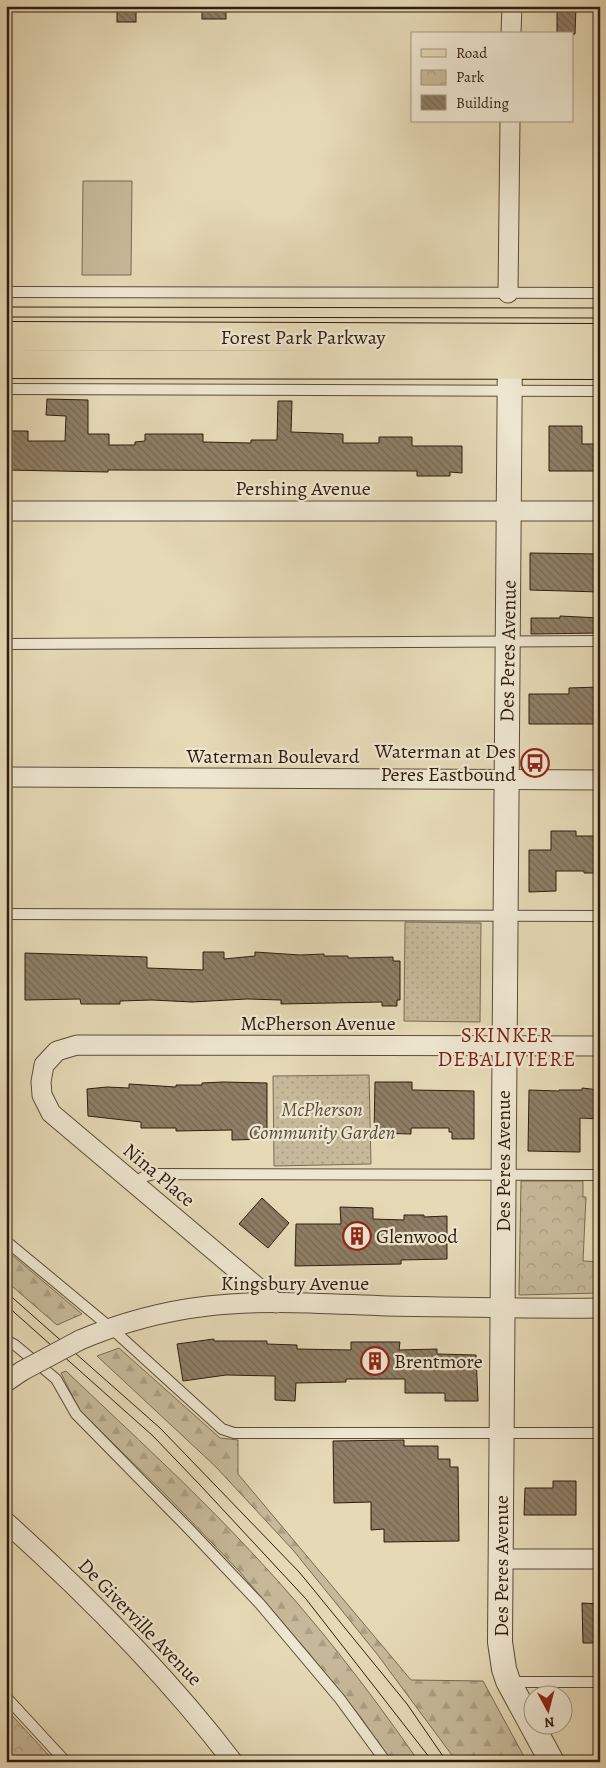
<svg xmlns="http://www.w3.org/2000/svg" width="606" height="1768" viewBox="0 0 606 1768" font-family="Alegreya,serif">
  <defs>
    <pattern id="grass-dots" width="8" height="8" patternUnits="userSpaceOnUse" patternTransform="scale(1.25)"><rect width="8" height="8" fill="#c6b999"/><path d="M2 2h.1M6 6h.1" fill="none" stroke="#aa9e83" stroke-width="1.8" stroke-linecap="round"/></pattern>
    <pattern id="forest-firs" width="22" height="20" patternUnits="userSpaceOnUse" patternTransform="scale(1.25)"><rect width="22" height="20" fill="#c6b999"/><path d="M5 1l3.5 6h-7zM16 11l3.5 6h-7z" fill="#aa9e83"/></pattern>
    <pattern id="park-crowns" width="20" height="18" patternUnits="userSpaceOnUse" patternTransform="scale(1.25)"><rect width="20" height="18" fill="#c6b999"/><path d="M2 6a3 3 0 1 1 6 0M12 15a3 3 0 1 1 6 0" fill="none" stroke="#aa9e83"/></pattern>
    <pattern id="building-back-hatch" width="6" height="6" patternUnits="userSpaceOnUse" patternTransform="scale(1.25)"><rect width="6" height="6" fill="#8e7e65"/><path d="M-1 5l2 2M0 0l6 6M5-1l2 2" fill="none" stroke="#746652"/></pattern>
  </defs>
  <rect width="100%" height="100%" fill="#e5d9b6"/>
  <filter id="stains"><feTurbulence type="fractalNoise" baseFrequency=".004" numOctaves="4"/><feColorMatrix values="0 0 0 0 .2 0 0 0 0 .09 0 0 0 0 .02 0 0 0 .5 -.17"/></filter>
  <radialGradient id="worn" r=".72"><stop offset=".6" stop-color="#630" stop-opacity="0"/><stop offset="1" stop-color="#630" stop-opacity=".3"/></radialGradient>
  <g fill="url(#grass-dots)" stroke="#7a6a54">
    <polygon points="405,922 481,923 480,1022 404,1021"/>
    <polygon points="369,1075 371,1164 274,1166 273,1076"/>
  </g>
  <g fill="url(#forest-firs)" stroke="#7a6a54">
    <polygon points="6,1250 82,1314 57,1325 6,1281"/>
    <polygon points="119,1348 220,1438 238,1440 238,1474 411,1680 483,1681 527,1762 457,1762 377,1654 293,1550 215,1466 97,1356"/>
    <path d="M66 1371C130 1432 196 1492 256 1557 316 1621 369 1690 419 1762H391L362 1719 308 1652 239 1571 163 1492 80 1411 61 1373Z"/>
  </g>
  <g fill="url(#park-crowns)" stroke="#7a6a54">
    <polygon points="521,1181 583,1181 583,1197 586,1197 583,1261 600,1262 600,1293 519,1295"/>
    <polygon points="6,1709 55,1762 6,1762"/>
  </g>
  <polygon fill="#c6b999" stroke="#7a6a54" points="83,181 132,181 131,275 82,275"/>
  <g fill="url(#building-back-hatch)" stroke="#2f1c0e">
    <rect x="117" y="6" width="19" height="16"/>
    <rect x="202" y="6" width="24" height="13"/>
    <polygon points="557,6 576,6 575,34 557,34"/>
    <polygon points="47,399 88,400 88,434 109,434 109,445 135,445 135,442 145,441 145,434 203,434 203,442 251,443 251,440 277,440 278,401 292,401 291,432 343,434 343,443 379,443 379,437 412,437 412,446 462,446 462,473 450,472 450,476 417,476 417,471 108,470 108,472 6,470 6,431 28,431 28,441 65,441 66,416 46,415"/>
    <polygon points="549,426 582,426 582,444 600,444 600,471 549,471"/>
    <polygon points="530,553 600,554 600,592 530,590"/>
    <polygon points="560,616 600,618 600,633 531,634 531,618 560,618"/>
    <polygon points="600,687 600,724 529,724 529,694 569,694 569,688"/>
    <polygon points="551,831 576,831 576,836 600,836 600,873 584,873 584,871 556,871 556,891 529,892 529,850 551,850"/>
    <polygon points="203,952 224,952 224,959 255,956 255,952 300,955 324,954 324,956 348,956 348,958 393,957 393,961 400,961 400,1000 397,1000 397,1006 382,1006 382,1002 281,1004 281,1000 247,999 192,1002 152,1000 120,1001 120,1004 81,1004 80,999 25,1000 25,953 147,957 147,968 203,970"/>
    <polygon points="223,1082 267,1083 267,1139 232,1140 232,1130 176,1131 176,1128 141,1128 141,1122 88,1116 87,1089 107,1087 129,1088 129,1084 176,1087 176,1085 202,1085 202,1083"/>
    <polygon points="375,1082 412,1082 412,1090 474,1091 474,1139 452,1139 452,1132 449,1132 449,1128 411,1128 411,1134 374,1133"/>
    <polygon points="582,1088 600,1090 600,1119 580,1118 580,1152 528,1151 529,1090 559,1091 559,1090 582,1090"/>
    <polygon points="262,1198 289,1223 268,1248 239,1224"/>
    <polygon points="340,1207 373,1208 373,1219 404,1220 404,1215 424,1215 424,1217 447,1216 447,1259 401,1260 401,1264 295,1266 296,1224 341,1224"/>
    <polygon points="214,1339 214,1341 267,1341 267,1344 297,1345 297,1349 351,1350 351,1342 400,1342 399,1350 437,1349 437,1354 476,1355 478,1401 445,1401 445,1393 405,1393 405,1379 346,1379 346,1382 296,1383 295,1401 275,1400 275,1376 226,1375 183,1381 177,1344"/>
    <polygon points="404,1440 404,1446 438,1446 438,1459 450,1459 450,1467 458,1467 459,1541 384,1542 384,1529 371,1530 371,1502 334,1503 333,1441"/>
    <polygon points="553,1481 576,1481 576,1515 524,1515 525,1488 553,1488"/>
    <polygon points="582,1603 600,1604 600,1643 583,1643"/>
  </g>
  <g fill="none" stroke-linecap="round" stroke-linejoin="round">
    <defs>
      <g id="service">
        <polyline points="6,292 600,293"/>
        <polyline points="6,389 600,391"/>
        <polyline points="6,644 600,641"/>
        <polyline points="6,914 600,916"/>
        <polyline points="135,1184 143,1177 154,1174 600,1175"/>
        <polyline points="6,1241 111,1328 222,1429 234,1433 600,1433"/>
        <polyline points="6,1340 15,1345 56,1379 76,1414 189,1529 260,1604 340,1699 386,1762"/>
        <polyline points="508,1682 600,1682"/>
        <polyline points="6,1697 66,1762"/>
      </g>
      <g id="minor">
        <polyline points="511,34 512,6"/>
        <polyline points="508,293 510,121"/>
        <polyline points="6,511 600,511"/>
        <polyline points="6,777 600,780"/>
        <polyline points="276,1303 51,1113 42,1095 41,1082 44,1065 57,1051 77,1045 600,1046"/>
        <path d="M80 1340C120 1323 164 1311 208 1306 267 1299 328 1304 387 1306 458 1307 529 1309 600 1308"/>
        <polyline points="6,1382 22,1371"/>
        <path d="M6 1522C88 1596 166 1674 233 1762"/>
        <polyline points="500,1559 600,1559"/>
      </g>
      <polyline id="tertiary" points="510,346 500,1642 504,1669 508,1681 552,1762"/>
      <g id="primary">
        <polyline points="6,336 600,338"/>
        <polyline points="6,364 600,365"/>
      </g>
    </defs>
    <use href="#service" stroke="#5c4b38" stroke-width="12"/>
    <use href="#minor" stroke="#5c4b38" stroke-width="21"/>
    <use href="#tertiary" stroke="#5c4b38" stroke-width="26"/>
    <use href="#primary" stroke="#2f1c0e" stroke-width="30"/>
    <use href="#service" stroke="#eee6d0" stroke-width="10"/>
    <use href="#minor" stroke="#eee6d0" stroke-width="19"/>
    <use href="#tertiary" stroke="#eee6d0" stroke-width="24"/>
    <use href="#primary" stroke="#e5d9b6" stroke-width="28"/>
    <g stroke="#2f1c0e" stroke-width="1">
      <polyline points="6,307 600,308"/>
      <polyline points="6,317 600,318"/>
      <polyline points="6,1292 160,1428 300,1573 407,1704 447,1762"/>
      <polyline points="6,1305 153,1436 200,1485 306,1599 433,1762"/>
    </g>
    <defs>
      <polyline id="minor-bridge" points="22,1371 80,1340"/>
    </defs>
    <use href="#minor-bridge" stroke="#5c4b38" stroke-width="21" stroke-linecap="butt"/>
    <use href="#minor-bridge" stroke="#eee6d0" stroke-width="19"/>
  </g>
  <defs>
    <symbol id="bus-ring" viewBox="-11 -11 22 22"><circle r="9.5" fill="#eee6d0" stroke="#8f2418" stroke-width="1.5"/><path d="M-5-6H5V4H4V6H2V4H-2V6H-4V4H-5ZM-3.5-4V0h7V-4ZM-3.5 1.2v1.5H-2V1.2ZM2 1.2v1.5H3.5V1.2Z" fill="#8f2418"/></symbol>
    <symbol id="building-ring" viewBox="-11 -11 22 22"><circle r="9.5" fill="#eee6d0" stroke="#8f2418" stroke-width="1.5"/><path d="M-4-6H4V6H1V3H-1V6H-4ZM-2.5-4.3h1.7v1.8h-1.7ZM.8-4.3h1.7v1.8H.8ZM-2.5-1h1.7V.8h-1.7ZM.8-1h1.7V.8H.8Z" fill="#8f2418"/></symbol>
  </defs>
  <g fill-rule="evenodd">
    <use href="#bus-ring" x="519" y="747" width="32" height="32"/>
    <use href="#building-ring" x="341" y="1220" width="32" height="32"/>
    <use href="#building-ring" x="359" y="1345" width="32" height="32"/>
  </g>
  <g text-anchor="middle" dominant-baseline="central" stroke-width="4.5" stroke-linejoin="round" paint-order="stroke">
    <g font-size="20" fill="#2f1c0e" stroke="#eee6d0">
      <text x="303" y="337">Forest Park Parkway</text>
      <text x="303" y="488">Pershing Avenue</text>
      <text transform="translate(508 651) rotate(-89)">Des Peres Avenue</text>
      <text x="273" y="756">Waterman Boulevard</text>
      <text x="318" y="1023">McPherson Avenue</text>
      <text transform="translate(503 1161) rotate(-90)">Des Peres Avenue</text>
      <text transform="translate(159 1175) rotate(40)">Nina Place</text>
      <text x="295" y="1283">Kingsbury Avenue</text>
      <text transform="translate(501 1566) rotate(-90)">Des Peres Avenue</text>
      <text transform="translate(140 1622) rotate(46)">De Giverville Avenue</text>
    </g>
    <g font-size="20" fill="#2f1c0e" stroke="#eee6d0" text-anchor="start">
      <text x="516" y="751" text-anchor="end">Waterman at Des<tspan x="516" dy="23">Peres Eastbound</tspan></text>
      <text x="376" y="1236">Glenwood</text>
      <text x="394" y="1361">Brentmore</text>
    </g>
    <g font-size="20" font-style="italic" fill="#5c4b38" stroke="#eee6d0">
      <text x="322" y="1109">McPherson<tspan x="322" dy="23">Community Garden</tspan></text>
    </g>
    <g font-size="21" letter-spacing="1" fill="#7a1f14" stroke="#eee6d0">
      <text x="507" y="1035">SKINKER<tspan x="507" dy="24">DEBALIVIERE</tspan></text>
    </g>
  </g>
  <rect width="606" height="1768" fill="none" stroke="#e5d9b6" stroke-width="25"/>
  <rect x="8" y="8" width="591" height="1753" fill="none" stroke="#2f1c0e" stroke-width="2.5"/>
  <rect x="12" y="12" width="581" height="1743" fill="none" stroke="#2f1c0e"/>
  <rect x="411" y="32" width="162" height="90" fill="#eee6d0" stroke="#a29582"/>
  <rect x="421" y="49" width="25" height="8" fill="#e5d9b6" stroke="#a29582"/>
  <text x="456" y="58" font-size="15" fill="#2f1c0e">Road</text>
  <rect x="421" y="70" width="25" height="15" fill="url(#park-crowns)" stroke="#a29582"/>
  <text x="456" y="82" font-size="15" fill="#2f1c0e">Park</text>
  <rect x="421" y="95" width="25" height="15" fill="url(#building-back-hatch)" stroke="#a29582"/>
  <text x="456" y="108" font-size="15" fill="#2f1c0e">Building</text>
  <g transform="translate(548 1710) rotate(173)"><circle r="24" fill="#eee6d0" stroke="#a29582"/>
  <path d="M0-4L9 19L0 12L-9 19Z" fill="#8f2418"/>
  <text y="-8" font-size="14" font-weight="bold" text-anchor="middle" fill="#2f1c0e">N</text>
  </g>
  <rect width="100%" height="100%" filter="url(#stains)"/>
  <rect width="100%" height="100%" fill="url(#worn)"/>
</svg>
